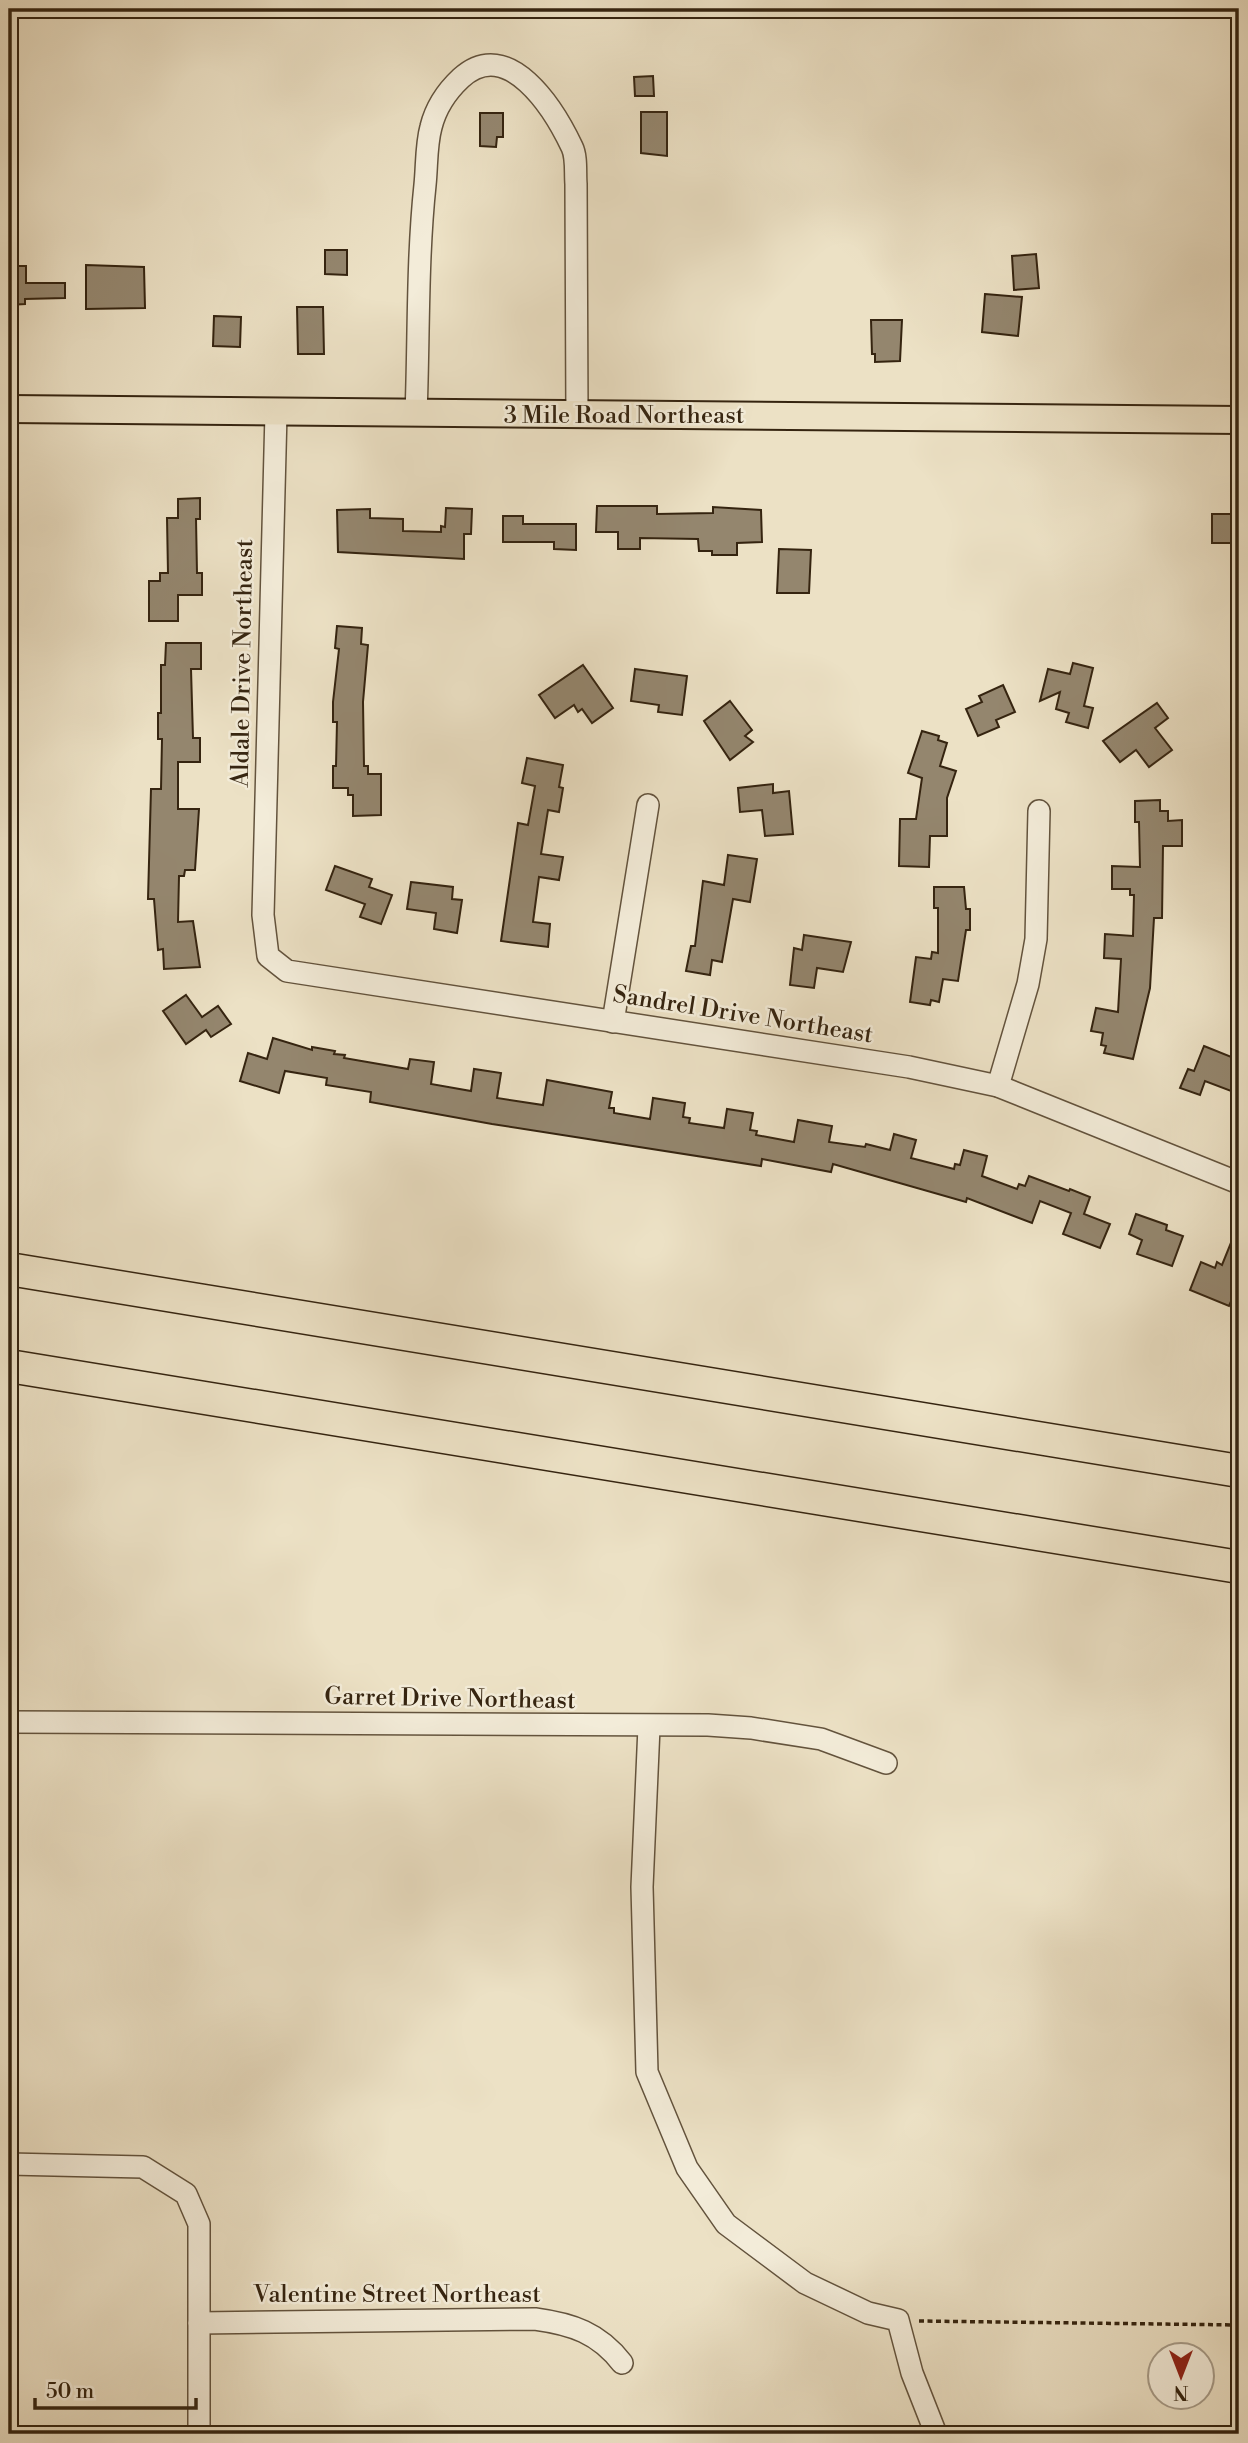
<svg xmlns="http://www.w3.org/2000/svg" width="1248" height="2443" viewBox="0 0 1248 2443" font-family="'Libre Bodoni',serif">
  <rect width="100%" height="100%" fill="#ece1c5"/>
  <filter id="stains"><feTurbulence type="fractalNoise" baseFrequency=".00286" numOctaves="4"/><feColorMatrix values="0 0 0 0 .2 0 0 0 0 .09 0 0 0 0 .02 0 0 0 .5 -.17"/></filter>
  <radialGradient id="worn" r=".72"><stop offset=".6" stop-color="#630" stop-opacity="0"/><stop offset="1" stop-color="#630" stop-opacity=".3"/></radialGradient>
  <g fill="#94866e" stroke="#352410" stroke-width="2">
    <polygon points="653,76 654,96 635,96 634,77"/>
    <polygon points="641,112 667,112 667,156 641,153"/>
    <polygon points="480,113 503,113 503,137 497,137 496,147 480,146"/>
    <polygon points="325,250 347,250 347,275 325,274"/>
    <polygon points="1036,254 1039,288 1014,290 1012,256"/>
    <polygon points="86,265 144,267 145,308 86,309"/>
    <polygon points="9,266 26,266 26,283 65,283 65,298 25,299 25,304 9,305"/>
    <polygon points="985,294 1022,297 1018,336 982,332"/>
    <polygon points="297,307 323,307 324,354 298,354"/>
    <polygon points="214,316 241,317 240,347 213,346"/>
    <polygon points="871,320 902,320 900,361 875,362 875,354 872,354"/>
    <polygon points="200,498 200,519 196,519 197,573 202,573 202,595 178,595 178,621 149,621 149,581 160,581 160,573 168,573 167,518 178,518 178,499"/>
    <polygon points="597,506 657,506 657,514 713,513 713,507 761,510 762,542 737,543 737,555 712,555 712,551 699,551 698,539 640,538 640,549 618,549 618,532 596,532"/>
    <polygon points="446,508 472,509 471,534 464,534 464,559 338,552 337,510 370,509 370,518 403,519 403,531 441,532 441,526 445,527"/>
    <rect x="1212" y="514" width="27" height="29"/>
    <polygon points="503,516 523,516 523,524 576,524 576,550 554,549 554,542 503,542"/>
    <polygon points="779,549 811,550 809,593 777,593"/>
    <polygon points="337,626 362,628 361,644 368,645 363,702 364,766 368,766 368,774 381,774 381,815 353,816 353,795 348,795 348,788 333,788 333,766 336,766 337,722 333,722 333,702 339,649 335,648"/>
    <polygon points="166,643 201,643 201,669 191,669 193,738 200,738 200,762 178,762 178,809 199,809 195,870 185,870 184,876 179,876 178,922 193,921 200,967 164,969 163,949 158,950 154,899 148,899 151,789 161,789 162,739 158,739 158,713 161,713 161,665 165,665"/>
    <polygon points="1073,663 1093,668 1084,706 1093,708 1088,728 1066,722 1069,713 1056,709 1060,692 1040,701 1048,669 1070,674"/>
    <polygon points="583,665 613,708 592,723 582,709 578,712 574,705 555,718 539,695"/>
    <polygon points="635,669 687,676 682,715 658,712 659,705 631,701"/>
    <polygon points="1003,685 1015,712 996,720 999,727 978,736 966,709 982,702 979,696"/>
    <polygon points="730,701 752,730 745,736 753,742 730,760 704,721"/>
    <polygon points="1157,703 1168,718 1155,728 1172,750 1149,767 1136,750 1120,762 1103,741"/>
    <polygon points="922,731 939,736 938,740 947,743 940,766 956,771 947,798 947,836 930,836 929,867 899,866 900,819 916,819 922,778 908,773"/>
    <polygon points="527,758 563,765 559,787 563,788 559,812 548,810 541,854 563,857 559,880 539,877 533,922 550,924 548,947 501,941 518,823 528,825 535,786 522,783"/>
    <polygon points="773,784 773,793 789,791 793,834 765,836 762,810 740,812 738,788"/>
    <polygon points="1160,800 1160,811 1168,811 1168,821 1182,820 1182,846 1163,846 1162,918 1154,918 1150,988 1133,1059 1104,1053 1106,1046 1101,1045 1103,1033 1091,1031 1096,1008 1118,1012 1121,959 1104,958 1105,934 1133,936 1134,895 1130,895 1130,889 1112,889 1112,866 1140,867 1139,822 1135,822 1135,801"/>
    <polygon points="728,855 757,859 750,902 733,899 722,962 712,960 710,975 686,971 691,946 695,946 703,881 724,885"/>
    <polygon points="335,866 372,879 369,887 392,895 381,924 360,917 365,904 326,890"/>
    <polygon points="411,882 453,887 452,899 462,900 457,933 434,929 436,913 407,909"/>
    <polygon points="934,887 964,887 966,909 970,909 970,930 966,930 958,981 943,979 939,1002 931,1000 930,1005 910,1002 916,957 931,959 932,952 938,953 938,908 934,908"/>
    <polygon points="804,935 851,942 843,972 817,968 814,988 790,985 794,948 802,950"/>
    <polygon points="186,995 202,1017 218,1006 231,1024 211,1037 206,1030 186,1044 163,1011"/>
    <polygon points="273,1038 312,1050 312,1047 335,1051 334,1054 345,1055 344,1058 408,1069 410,1059 434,1062 431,1084 471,1091 474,1069 501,1073 497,1098 543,1105 547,1080 612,1092 609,1108 614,1108 614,1113 650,1119 653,1098 685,1103 683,1117 690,1118 689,1123 724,1128 727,1109 753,1113 750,1130 757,1131 756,1135 794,1142 798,1120 832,1126 829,1142 865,1147 866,1144 890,1150 894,1134 916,1140 911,1158 954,1169 955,1164 960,1165 964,1150 987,1156 982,1176 1017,1189 1019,1184 1025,1186 1029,1176 1069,1191 1070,1189 1090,1197 1084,1214 1110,1224 1100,1248 1063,1234 1071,1213 1040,1201 1032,1223 967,1198 966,1202 833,1164 831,1172 762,1159 761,1166 492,1124 370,1102 371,1092 326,1085 327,1078 285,1071 279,1093 240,1081 248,1053 267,1059"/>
    <polygon points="1204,1046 1239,1060 1231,1091 1205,1081 1200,1095 1180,1088 1188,1069 1194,1071"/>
    <polygon points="1136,1214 1167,1225 1166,1230 1183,1236 1172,1266 1137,1254 1142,1240 1129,1234"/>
    <polygon points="1239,1223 1239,1283 1229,1306 1190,1290 1201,1262 1215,1268 1217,1262 1222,1265"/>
  </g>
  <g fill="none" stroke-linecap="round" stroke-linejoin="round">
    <defs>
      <g id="minor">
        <polyline points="276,413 263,915 268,956 287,971 909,1067 998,1086 1239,1183"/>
        <path d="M416 414C419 338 417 261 425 185 427 166 426 145 431 127 436 107 446 92 461 78 508 35 554 109 572 147 577 157 575 173 576 184L577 416"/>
        <polyline points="613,1022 648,805"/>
        <polyline points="998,1086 1028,984 1036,939 1039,811"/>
        <polyline points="9,1722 708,1725 751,1728 821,1739 886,1763"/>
        <polyline points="649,1727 642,1887 647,2072 687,2168 726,2224 805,2283 868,2313 898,2320 912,2373 936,2434"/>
        <polyline points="9,2164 143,2167 186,2194 199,2224 199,2434"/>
        <path d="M199 2323 535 2319C572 2324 599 2333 622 2363"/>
      </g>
      <polyline id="major" points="9,409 1239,420"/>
      <g id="highway">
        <polyline points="9,1269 1239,1471"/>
        <polyline points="9,1366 1239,1567"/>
      </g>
    </defs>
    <use href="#minor" stroke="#63533d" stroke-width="24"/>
    <use href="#major" stroke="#352410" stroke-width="30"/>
    <use href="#highway" stroke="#352410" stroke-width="35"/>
    <polyline stroke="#352410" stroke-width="3.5" stroke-dasharray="5 3.5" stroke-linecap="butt" points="919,2321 1239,2325"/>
    <use href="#minor" stroke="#f3ecd9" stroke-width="21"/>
    <use href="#major" stroke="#ece1c5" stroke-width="26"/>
    <use href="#highway" stroke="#ece1c5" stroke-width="32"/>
  </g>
  <g text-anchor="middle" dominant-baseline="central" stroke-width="5" stroke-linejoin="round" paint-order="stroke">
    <g font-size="24" fill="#352410" stroke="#f3ecd9">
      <text x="624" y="416">3 Mile Road Northeast</text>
      <text transform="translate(243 663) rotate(-89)">Aldale Drive Northeast</text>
      <text transform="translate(743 1015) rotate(9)">Sandrel Drive Northeast</text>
      <text transform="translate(450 1699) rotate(1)">Garret Drive Northeast</text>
      <text x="397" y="2295">Valentine Street Northeast</text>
    </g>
  </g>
  <rect width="1248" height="2443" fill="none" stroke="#ece1c5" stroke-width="35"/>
  <rect x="10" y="10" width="1227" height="2422" fill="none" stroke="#352410" stroke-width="3.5"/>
  <rect x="18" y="18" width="1213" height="2408" fill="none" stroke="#352410" stroke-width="2"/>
  <g transform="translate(1181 2376) rotate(180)"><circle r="33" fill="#f3ecd9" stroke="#a79c89" stroke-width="2"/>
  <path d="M0-5L12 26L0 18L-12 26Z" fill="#8f2418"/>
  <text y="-10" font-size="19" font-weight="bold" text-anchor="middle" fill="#352410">N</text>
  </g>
  <path d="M35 2398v10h161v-10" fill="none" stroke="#352410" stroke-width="3.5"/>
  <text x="46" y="2398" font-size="21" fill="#352410" stroke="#f3ecd9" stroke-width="5" paint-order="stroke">50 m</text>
  <rect width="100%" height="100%" filter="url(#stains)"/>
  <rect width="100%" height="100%" fill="url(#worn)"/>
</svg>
